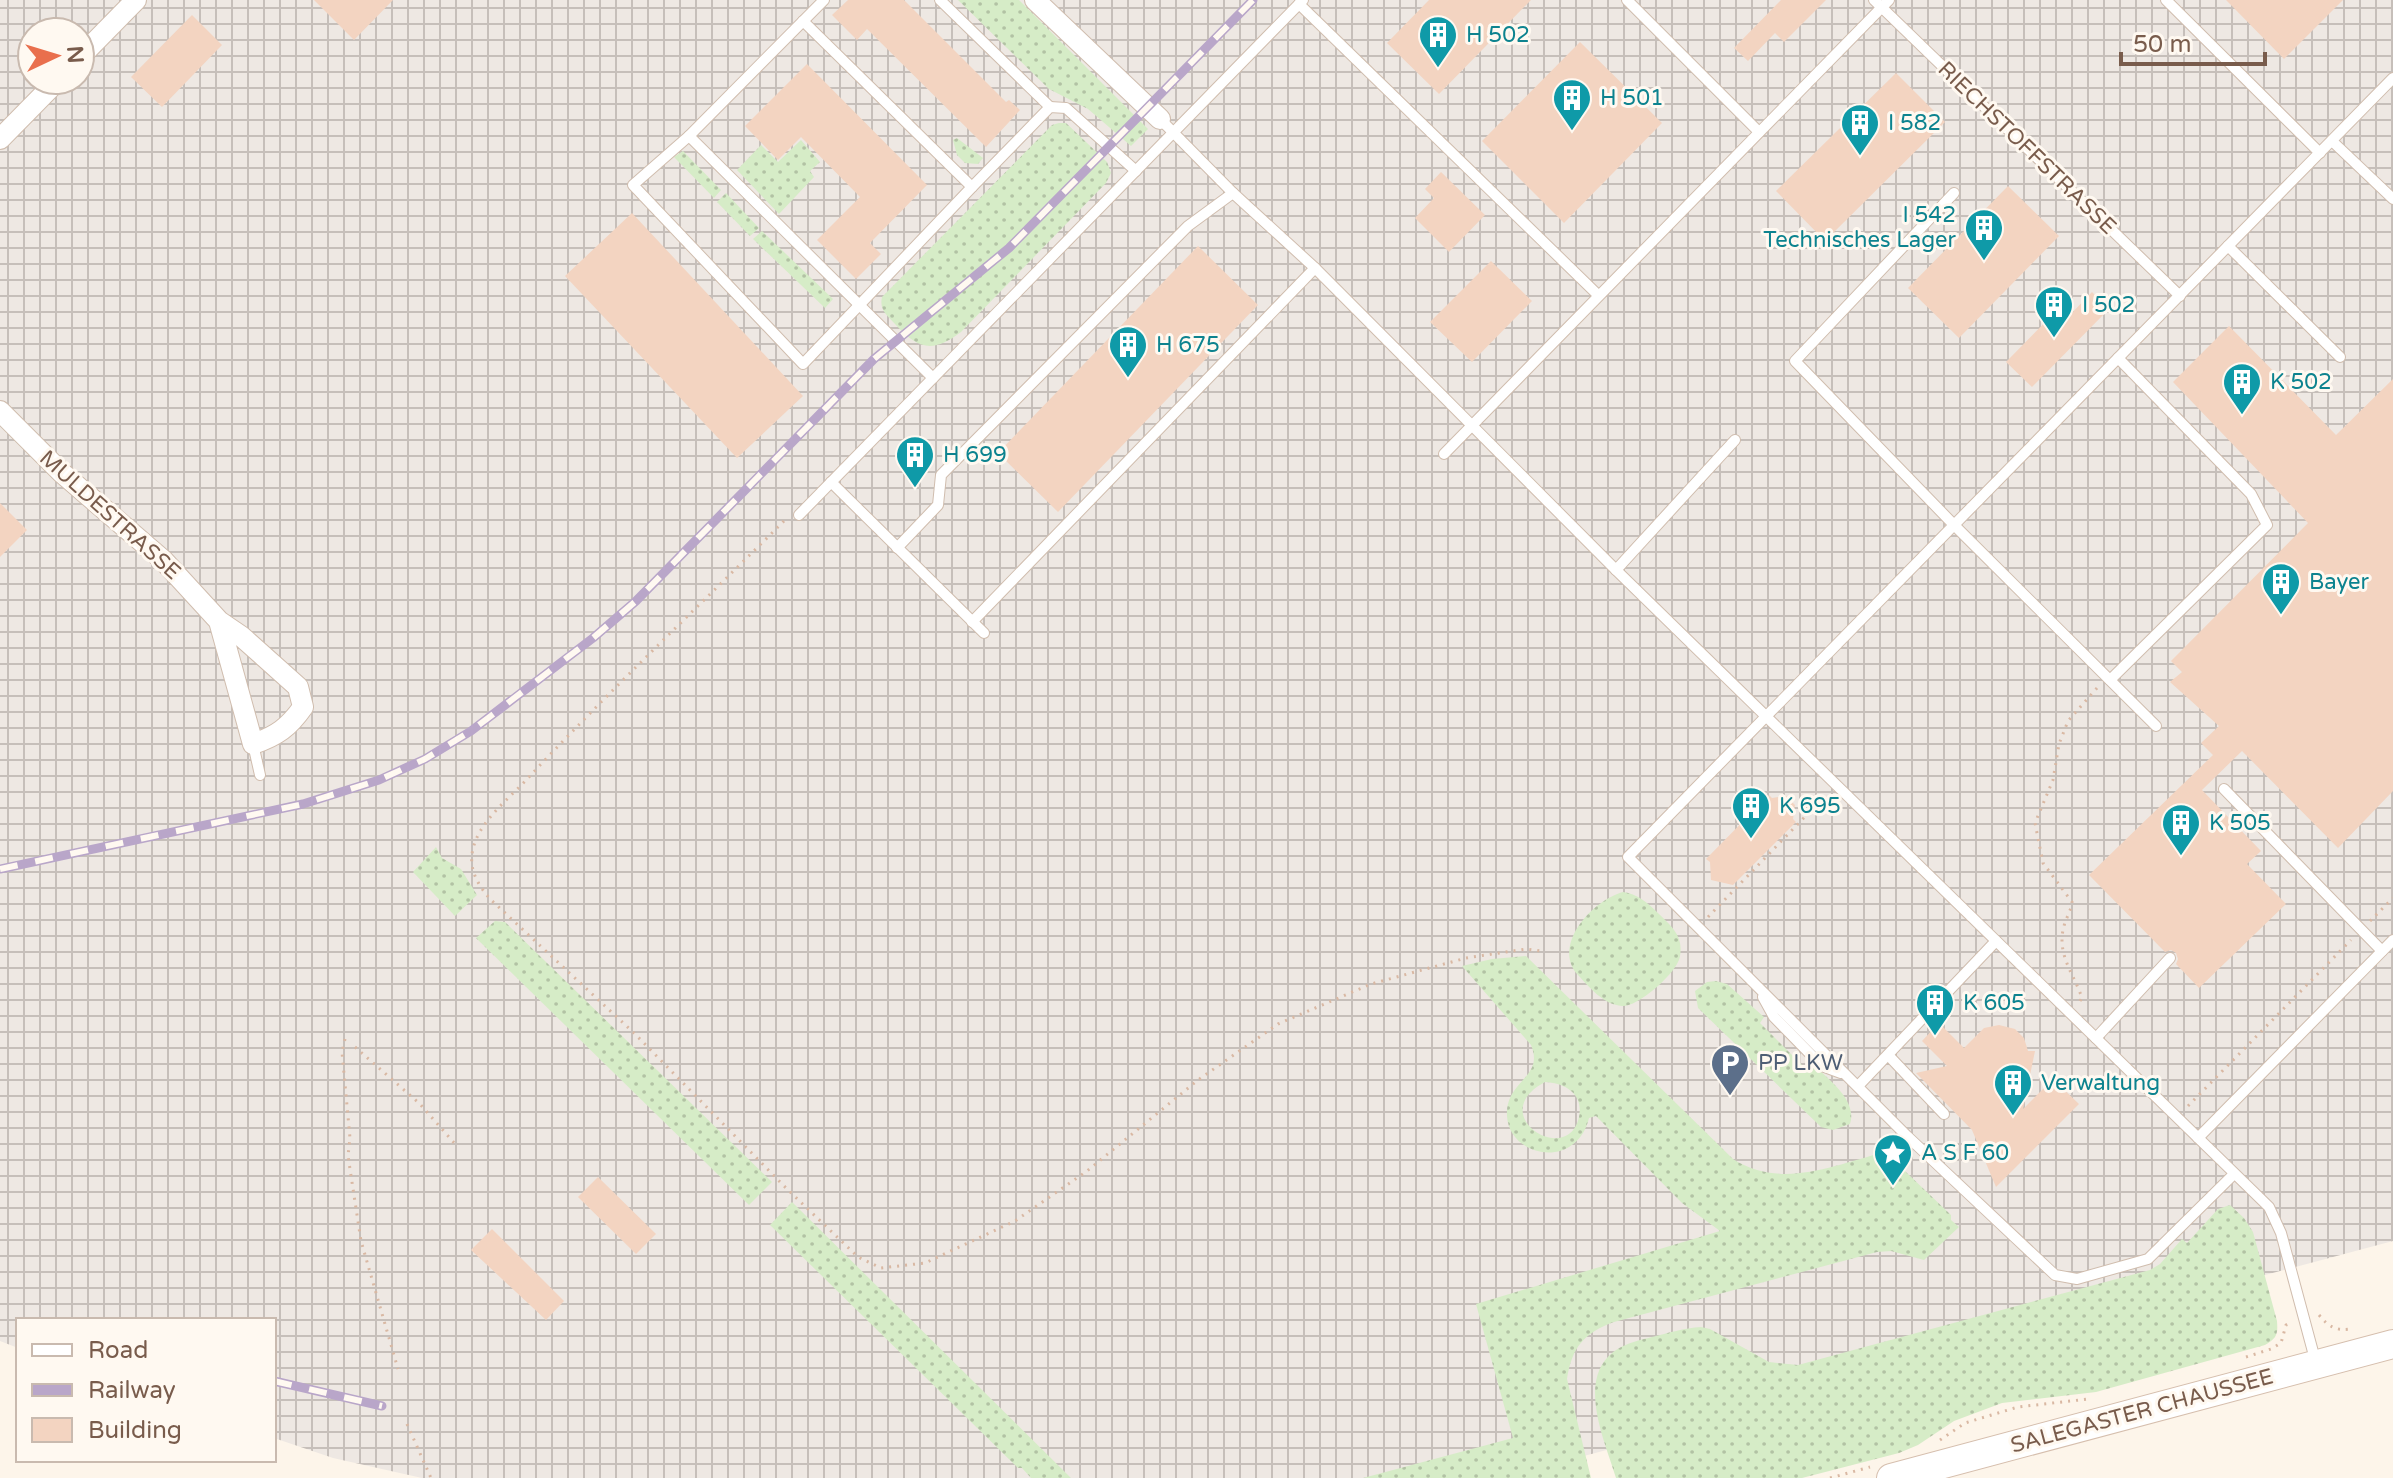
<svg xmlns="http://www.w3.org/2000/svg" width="2393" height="1478" viewBox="0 0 2393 1478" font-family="'Varela Round',sans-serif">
  <defs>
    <pattern id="industrial-grid" width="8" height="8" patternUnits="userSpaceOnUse" patternTransform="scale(2)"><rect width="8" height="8" fill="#eee8e3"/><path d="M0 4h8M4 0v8" fill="none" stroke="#c6bfba"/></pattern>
    <pattern id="grass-dots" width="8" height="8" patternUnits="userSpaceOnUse" patternTransform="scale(2)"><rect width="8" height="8" fill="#d6ecc7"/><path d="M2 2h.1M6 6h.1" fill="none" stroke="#b2c2a4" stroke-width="1.8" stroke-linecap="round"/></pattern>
  </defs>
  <rect width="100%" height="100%" fill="#fdf5ea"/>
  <path fill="url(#industrial-grid)" fill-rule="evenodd" d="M0 0H2393V1241L1501 1478H422L333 1458 274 1438V1320H18V1348L0 1341ZM32 32H80V80H32Z"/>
  <g fill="url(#grass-dots)" fill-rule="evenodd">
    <polygon points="958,0 1019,0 1148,129 1131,146 1088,109 1049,89"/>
    <path d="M1059 123H1066L1107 162 1111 173 1106 183 961 332C932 354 918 349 895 324 887 315 879 310 882 297L1052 125Z"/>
    <polygon points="957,138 983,158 978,164 965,163 957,155 953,140"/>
    <polygon points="801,140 820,162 810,171 814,177 779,214 737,170 761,145 778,162"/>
    <polygon points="683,151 721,190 714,198 674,157"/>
    <polygon points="726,193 759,228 750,236 717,202"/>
    <polygon points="762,231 833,299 825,308 753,239"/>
    <polygon points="436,847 442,858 461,869 477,895 455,916 413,872"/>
    <path d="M1623 892C1638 894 1648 903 1659 914 1667 922 1678 931 1680 943 1681 948 1681 957 1678 962 1672 976 1638 1007 1622 1006 1604 1005 1589 987 1578 975 1551 945 1593 900 1623 892Z"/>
    <polygon points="495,921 505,922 772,1182 749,1205 476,938"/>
    <path d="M1526 956 1733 1159C1781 1190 1834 1165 1885 1152L1951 1215V1220L1959 1227 1924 1260 1891 1251 1877 1252 1614 1322C1584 1333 1572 1347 1567 1379L1591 1478H1363L1513 1438 1476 1304 1720 1231 1682 1203 1596 1116 1589 1118C1576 1171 1509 1157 1507 1116 1505 1080 1545 1078 1531 1045L1462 966 1492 959ZM1545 1082C1564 1083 1584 1093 1579 1117 1568 1168 1483 1115 1545 1082Z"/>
    <path d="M1716 981 1727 984 1764 1017 1760 1023 1804 1067 1811 1062C1826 1078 1858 1099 1850 1124L1833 1130 1821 1127 1698 1008 1695 991 1707 982Z"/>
    <polygon points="792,1202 1071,1478 1031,1478 1022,1468 1018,1468 770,1225"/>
    <path d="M2230 1205 2244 1218 2253 1232 2277 1321C2278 1334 2277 1338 2265 1345L2096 1392 2002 1403 1954 1421 1918 1445 1899 1453 1802 1478H1616C1605 1441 1575 1378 1616 1350 1627 1343 1640 1340 1652 1337 1668 1333 1684 1328 1701 1327L1710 1329 1769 1362 1798 1365 2150 1270 2160 1264 2182 1239 2187 1243 2218 1209Z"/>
  </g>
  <g fill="#f3d4c1">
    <polygon points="314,0 393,0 354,40"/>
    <polygon points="848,0 904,0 1006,102 1009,100 1020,110 986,147 867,29 857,40 832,15"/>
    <polygon points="1429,0 1531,0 1439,94 1387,43"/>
    <polygon points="1781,0 1826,0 1784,42 1775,33 1748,61 1734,48"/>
    <polygon points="2226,0 2343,0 2284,59"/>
    <polygon points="192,15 222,45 162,107 131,77"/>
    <polygon points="1580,42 1662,123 1564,223 1482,141"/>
    <polygon points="807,64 927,185 870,243 881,254 856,279 817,240 860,197 801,137 778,160 745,126"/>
    <polygon points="1896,73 1945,122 1825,241 1776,191"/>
    <polygon points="1441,172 1485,215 1449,252 1415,218 1434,198 1425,189"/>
    <polygon points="2008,186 2059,236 1959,338 1908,288"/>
    <polygon points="632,213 803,396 737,458 565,276"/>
    <polygon points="1198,246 1258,305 1058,512 998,453"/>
    <polygon points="1491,261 1532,301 1472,362 1430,322"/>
    <polygon points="2092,292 2109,309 2032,387 2006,362 2059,308 2068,317"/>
    <polygon points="2229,326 2336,435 2393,379 2393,791 2338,848 2242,751 2202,790 2261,851 2247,864 2286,904 2199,988 2176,964 2178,959 2176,953 2171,950 2165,952 2089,875 2213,755 2201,743 2219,726 2170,682 2182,672 2171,661 2308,523 2173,382"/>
    <polygon points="0,503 27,530 0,557"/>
    <polygon points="1769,795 1772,798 1786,796 1795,805 1793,819 1796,822 1733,885 1711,880 1710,862 1706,859"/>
    <polygon points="1939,1023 1964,1048 1984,1028 1999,1025 2015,1029 2024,1038 2028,1051 2035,1051 2023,1109 2053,1079 2079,1104 1996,1187 1972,1130 1916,1073 1947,1066 1922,1041"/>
    <polygon points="598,1177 656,1234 636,1254 578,1197"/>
    <polygon points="492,1229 564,1301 546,1320 471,1250"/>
  </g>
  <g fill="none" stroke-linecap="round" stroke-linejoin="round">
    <defs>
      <g id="lane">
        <polyline points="824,0 689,136 933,378"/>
        <polyline points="940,0 1050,107"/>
        <polyline points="1627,0 1759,132"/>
        <polyline points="1874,0 2180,296"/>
        <polyline points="2166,0 2320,153"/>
        <polyline points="1299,4 1598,295"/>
        <polyline points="1160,119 1233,193 1315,268 1616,570 2269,1207 2281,1233 2316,1363"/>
        <polyline points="689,136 633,185 803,364 972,187 803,21"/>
        <polyline points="2332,141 2393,199"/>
        <polyline points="972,187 1050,107 1066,108 1136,171"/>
        <polyline points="1954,193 1795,361 1954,525 2156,726"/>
        <polyline points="2228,246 2340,357"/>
        <polyline points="1444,454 1889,0"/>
        <polyline points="831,482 984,633"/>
        <polyline points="799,515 1303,0"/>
        <polyline points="897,548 938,505 941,475 1188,226 1233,193"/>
        <polyline points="1616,570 1735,440"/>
        <polyline points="972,622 1315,268"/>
        <polyline points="2110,680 2267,525 2251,494 2118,358"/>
        <polyline points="253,744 260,775"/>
        <polyline points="2224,789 2382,951"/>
        <polyline points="1763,997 1774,1017 1822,1066 1841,1073"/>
        <polyline points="2096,1038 2170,958"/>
        <polyline points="1888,1055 1944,1114"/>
        <polyline points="1858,1086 1996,941"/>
        <polyline points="2198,1138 2393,940"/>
        <polyline points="2234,1174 2148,1259 2077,1279 2055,1275 1907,1136 1628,857 2393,78"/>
      </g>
      <g id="street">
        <polyline points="1035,0 1160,119"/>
        <polyline points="80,57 136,0"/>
        <polyline points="0,139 58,80"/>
        <path d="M0 411 62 473 163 560 219 621 241 636 298 687 303 707C289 727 277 736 253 744L219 621"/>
      </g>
      <polyline id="secondary" points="1891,1478 2393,1344"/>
    </defs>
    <use href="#lane" stroke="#d0bdae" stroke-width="12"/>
    <use href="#street" stroke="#d0bdae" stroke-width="22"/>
    <use href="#secondary" stroke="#d6bfae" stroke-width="30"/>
    <g stroke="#d9b8a3" stroke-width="3" stroke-dasharray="2 6" stroke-linecap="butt">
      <path d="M784 521C699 606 611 689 529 777 510 798 479 821 473 849 468 869 478 885 490 899L634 1033 787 1189 858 1257 881 1268 925 1263 1015 1221 1087 1171 1198 1080 1278 1024 1371 984 1466 958 1526 949 1541 951"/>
      <polyline points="1708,917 1825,796"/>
      <polyline points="2370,921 2393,898"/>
      <path d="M2080 1001 2082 998C2074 974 2056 954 2064 926 2066 918 2071 911 2072 902L2043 863 2035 823 2053 780 2059 744 2068 721 2097 688"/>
      <polyline points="345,1039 342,1052 350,1138 348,1156 361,1241 398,1369"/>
      <polyline points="355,1047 420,1104 456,1145"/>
      <polyline points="2188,1106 2351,940"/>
      <path d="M2319 1315C2328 1326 2335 1331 2350 1329"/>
      <polyline points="2246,1357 2271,1349 2281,1343 2286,1325 2289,1324"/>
      <polyline points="407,1424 431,1478"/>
      <polyline points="1940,1440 1965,1423 2018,1407 2088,1399"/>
      <polyline points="1830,1478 1870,1467"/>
    </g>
    <use href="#lane" stroke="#fff" stroke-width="10"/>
    <use href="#street" stroke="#fff" stroke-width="20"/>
    <use href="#secondary" stroke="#fff" stroke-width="28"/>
    <defs>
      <g id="rail">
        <polyline points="0,869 303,804 379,780 425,759 471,731 593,638 636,601 874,359 1009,248 1253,0"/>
        <polyline points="274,1381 382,1406"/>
      </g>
    </defs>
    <use href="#rail" stroke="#b9a6c9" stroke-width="9"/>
    <use href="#rail" stroke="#fff9f1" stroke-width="6" stroke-dasharray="18" stroke-linecap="butt"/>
  </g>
  <defs>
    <symbol id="building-pin" viewBox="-11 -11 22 30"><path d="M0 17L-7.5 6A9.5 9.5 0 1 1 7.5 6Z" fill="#0f9aa8" stroke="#fff9f1"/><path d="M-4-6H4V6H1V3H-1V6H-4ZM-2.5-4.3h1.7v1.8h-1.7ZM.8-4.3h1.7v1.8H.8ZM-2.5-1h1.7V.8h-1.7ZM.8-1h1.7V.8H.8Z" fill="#fff"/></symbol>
    <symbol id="parking-pin" viewBox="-11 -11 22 30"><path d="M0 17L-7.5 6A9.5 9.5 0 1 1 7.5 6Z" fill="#5c6f8a" stroke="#fff9f1"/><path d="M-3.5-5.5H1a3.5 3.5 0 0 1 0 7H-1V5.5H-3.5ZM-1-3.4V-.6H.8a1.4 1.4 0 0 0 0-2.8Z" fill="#fff"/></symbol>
    <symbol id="sight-pin" viewBox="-11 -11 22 30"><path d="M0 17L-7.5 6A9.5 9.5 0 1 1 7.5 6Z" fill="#0f9aa8" stroke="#fff9f1"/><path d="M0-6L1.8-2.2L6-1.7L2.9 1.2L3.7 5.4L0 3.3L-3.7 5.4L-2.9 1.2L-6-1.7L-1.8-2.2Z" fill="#fff"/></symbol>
  </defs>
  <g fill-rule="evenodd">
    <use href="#building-pin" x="1416" y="13" width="44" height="60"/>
    <use href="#building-pin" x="1550" y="76" width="44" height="60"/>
    <use href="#building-pin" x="1838" y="101" width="44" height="60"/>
    <use href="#building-pin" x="1962" y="206" width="44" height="60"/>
    <use href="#building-pin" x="2032" y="283" width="44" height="60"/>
    <use href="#building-pin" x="1106" y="323" width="44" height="60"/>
    <use href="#building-pin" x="2220" y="360" width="44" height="60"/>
    <use href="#building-pin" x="893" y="433" width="44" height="60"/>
    <use href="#building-pin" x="2259" y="560" width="44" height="60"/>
    <use href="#building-pin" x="1729" y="784" width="44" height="60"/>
    <use href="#building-pin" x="2159" y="801" width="44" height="60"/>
    <use href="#building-pin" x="1913" y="981" width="44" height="60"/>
    <use href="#parking-pin" x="1708" y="1041" width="44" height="60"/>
    <use href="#building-pin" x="1991" y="1061" width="44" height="60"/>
    <use href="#sight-pin" x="1871" y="1131" width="44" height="60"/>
  </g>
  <g text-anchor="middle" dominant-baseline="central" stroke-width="6" stroke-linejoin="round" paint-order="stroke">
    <g font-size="22" fill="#0d838f" stroke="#fff9f1" text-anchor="start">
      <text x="1466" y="35">H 502</text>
      <text x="1600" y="98">H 501</text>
      <text x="1888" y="123">I 582</text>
      <text x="1956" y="215" text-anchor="end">I 542<tspan x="1956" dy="25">Technisches Lager</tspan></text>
      <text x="2082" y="305">I 502</text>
      <text x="1156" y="345">H 675</text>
      <text x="2270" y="382">K 502</text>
      <text x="943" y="455">H 699</text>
      <text x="2309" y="582">Bayer</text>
      <text x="1779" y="806">K 695</text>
      <text x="2209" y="823">K 505</text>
      <text x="1963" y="1003">K 605</text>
      <text x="2041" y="1083">Verwaltung</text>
      <text x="1921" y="1153">A S F 60</text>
    </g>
    <g font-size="22" fill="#795c4c" stroke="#fff9f1">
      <text transform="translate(2027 148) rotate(44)">RIECHSTOFFSTRASSE</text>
      <text transform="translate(110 515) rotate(42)">MULDESTRASSE</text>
      <text transform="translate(2142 1411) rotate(-15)">SALEGASTER CHAUSSEE</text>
    </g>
    <g font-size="22" fill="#4e5e75" stroke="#fff9f1" text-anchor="start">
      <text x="1758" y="1063">PP LKW</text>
    </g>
  </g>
  <rect x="16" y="1318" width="260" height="144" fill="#fff9f1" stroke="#c9baaf" stroke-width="2"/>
  <rect x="32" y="1344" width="40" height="12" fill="#ffffff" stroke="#c9baaf" stroke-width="2"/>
  <text x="88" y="1358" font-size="24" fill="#795c4c">Road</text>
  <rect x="32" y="1384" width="40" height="12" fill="#b9a6c9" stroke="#c9baaf" stroke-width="2"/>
  <text x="88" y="1398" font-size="24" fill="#795c4c">Railway</text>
  <rect x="32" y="1418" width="40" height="24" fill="#f3d4c1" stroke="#c9baaf" stroke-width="2"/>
  <text x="88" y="1438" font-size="24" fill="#795c4c">Building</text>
  <g transform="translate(56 56) rotate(86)"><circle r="38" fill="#fff9f1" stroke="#c9baaf" stroke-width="2"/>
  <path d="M0-6L14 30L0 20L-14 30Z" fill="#e96f4d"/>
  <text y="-12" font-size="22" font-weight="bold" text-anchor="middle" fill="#795c4c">N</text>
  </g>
  <path d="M2121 52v12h144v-12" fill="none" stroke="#795c4c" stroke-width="4"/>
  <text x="2133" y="52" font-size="24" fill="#795c4c" stroke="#fff9f1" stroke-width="6" paint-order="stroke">50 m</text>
</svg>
